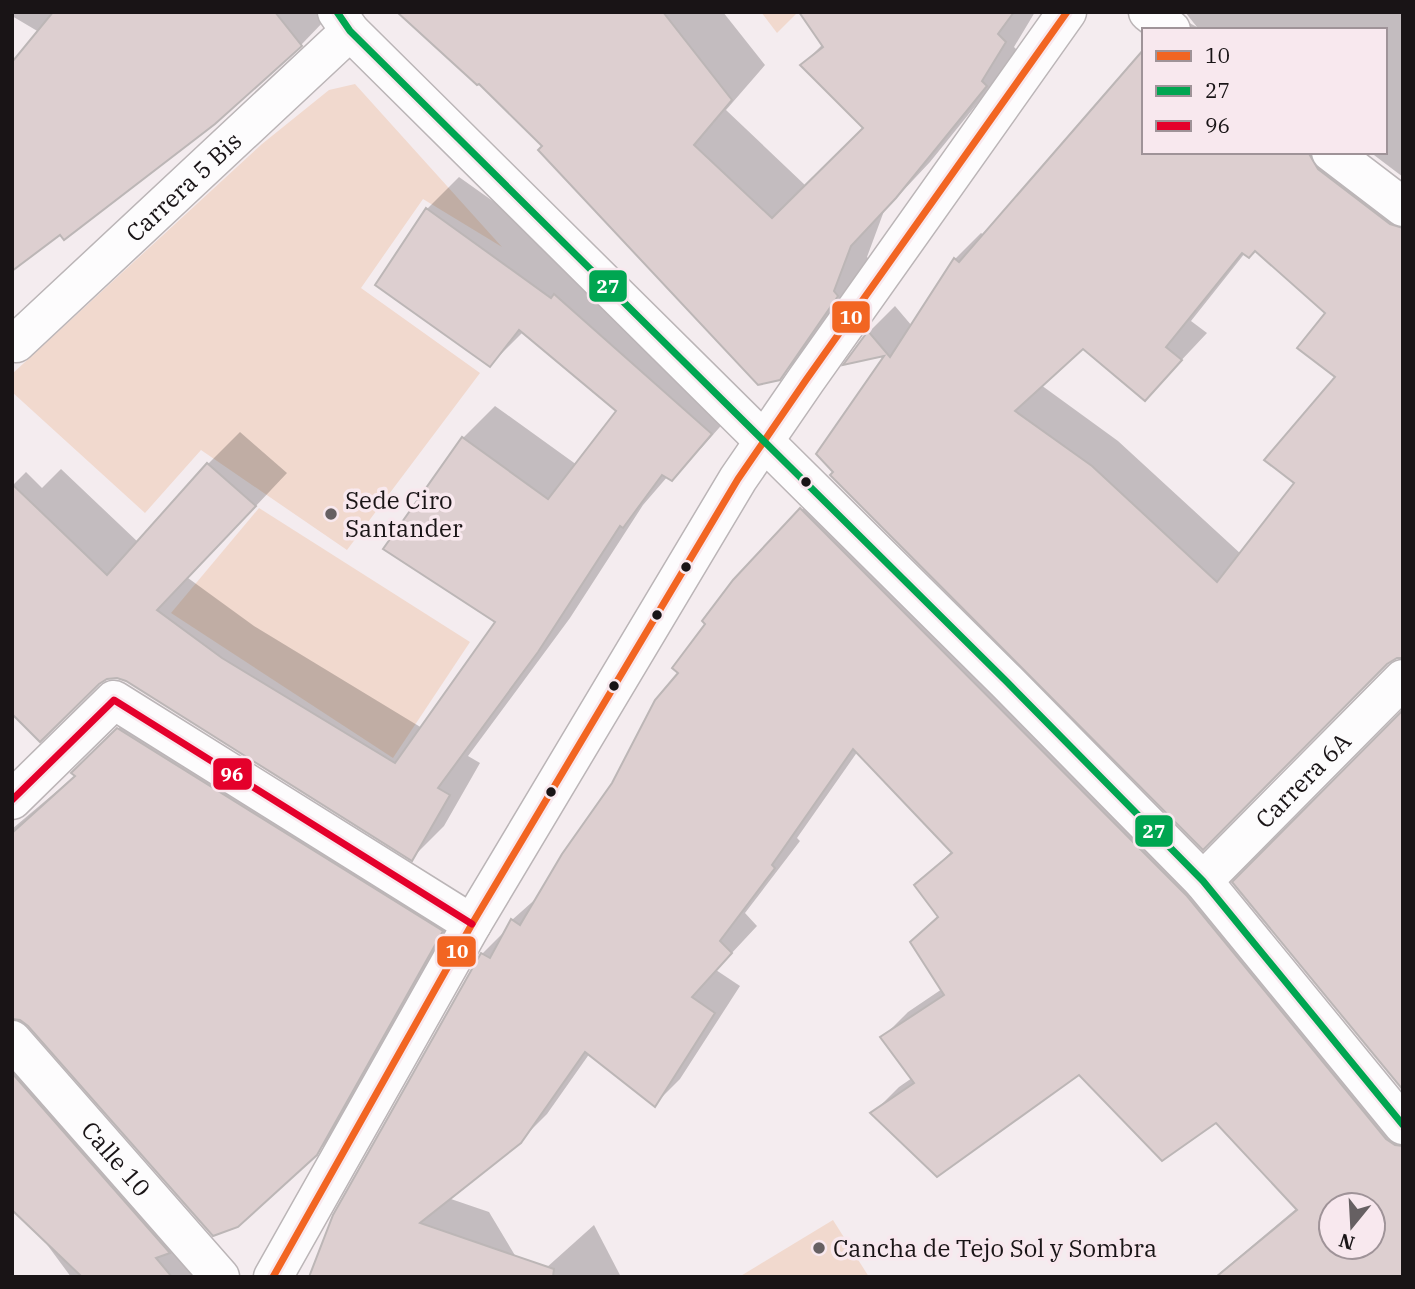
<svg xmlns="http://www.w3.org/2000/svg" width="1415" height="1289" viewBox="0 0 1415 1289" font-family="'IBM Plex Serif',serif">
  <rect width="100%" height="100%" fill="#f4ecef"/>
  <g fill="#f1d9ce">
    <polygon points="761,12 798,12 777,33"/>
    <polygon points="355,84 502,247 423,199 361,288 480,373 347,550 201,450 145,513 12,392 12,374 262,144 329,90"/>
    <polygon points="259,508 470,642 393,758 171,613"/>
    <polygon points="833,1220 869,1277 739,1277"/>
  </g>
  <g fill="#0003" fill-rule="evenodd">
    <polygon points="12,12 323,12 327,18 301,45 39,32 12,16"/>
    <polygon points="407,12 723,12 765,65 726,110 806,186 865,128 802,65 823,44 823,12 1035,12 1014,47 1019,52 930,162 884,211 867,257 871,262 813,344 779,378"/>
    <polygon points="1185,12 1403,12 1403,177 1370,152 1385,152 1385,30 1165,30 1178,17 1197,27"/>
    <path d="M1144 152H1355L1403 188V656L835 472 818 454 888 353 848 362 869 332 895 306 912 326 955 259 981 233 984 235ZM1255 249 1327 313 1338 376 1297 483 1241 554 1118 441 1041 385 1083 347 1145 399 1207 333 1191 321 1245 253Z"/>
    <polygon points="459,177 584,266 743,401 703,446 671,479 668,476 643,505 570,618 468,756 480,763 444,826 412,858 126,680 117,677 107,677 12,486 26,472 42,488 61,469 139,543 208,464 240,432 287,473 188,578 254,626 422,728 497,622 463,438 495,406 577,465 619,410 523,332 490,365 378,285 427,209"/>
    <path d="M827 483 1403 1101V1277H1215L1297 1208 1216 1121 1079 1072 873 1113 899 1087 912 1078 882 1038 908 1012 942 989 912 942 939 915 917 885 952 851 858 751 797 838 800 841 745 913 757 926 716 970 740 986 680 1079 654 1105 590 1053 547 1114 520 1141 448 1198 489 1212 528 1277 335 1216 482 954 508 928 512 920 540 895 614 784 680 673 707 623 735 581ZM1331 1205H1373V1247H1331Z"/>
    <polygon points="146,701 469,903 345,1125 316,1153 30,1024 19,1017 23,1026 222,1277 71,1277 37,1231 12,1207 12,829 76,775 73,773"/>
    <polygon points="594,1225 621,1277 536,1277"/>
  </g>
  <g fill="#ddcfd0" stroke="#bcb6b6" stroke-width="2" fill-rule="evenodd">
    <polygon points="53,12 275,12 302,46 215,124 64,240 60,235 12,271 12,62"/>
    <polygon points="397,12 663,12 732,100 694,145 772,218 863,128 800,65 823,47 799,12 1014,12 998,34 1006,42 982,81 987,86 896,198 851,246 834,291 838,296 780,380 758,385 538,150 542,146 479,84 477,85"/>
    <path d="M1144 49V152H1308L1318 169 1390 224 1403 228V658H1397L1387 664 1203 850 830 475 833 472 816 454 884 356 843 365 868 331 890 357 954 258 959 262ZM1255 251 1325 313 1297 348 1335 377 1264 460 1294 483 1217 582 1092 466 1015 411 1083 349 1145 401 1182 360 1166 347 1242 253 1249 258Z"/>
    <polygon points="426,208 551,298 554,294 712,434 672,481 662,475 623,528 620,526 538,652 438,788 450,795 412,861 126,681 117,678 107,679 99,684 40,742 12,714 12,484 107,575 207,463 256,506 157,610 222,658 395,763 495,622 383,549 462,437 548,499 616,411 519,330 490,367 375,285"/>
    <path d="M800 508 1187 896 1386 1139 1395 1145 1403 1146V1277H1216L1297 1210 1216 1123 1162 1161 1079 1075 937 1177 870 1113 914 1083 880 1037 944 995 910 942 938 917 914 885 952 853 853 749 772 865 775 868 720 941 732 953 692 997 715 1013 655 1107 585 1052 521 1143 420 1223 554 1269 553 1277H309L333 1215 481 953 490 958 511 919 520 925 562 854 612 783 655 700 678 673 672 668 705 624 702 621 733 580ZM1331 1205H1373V1247H1331Z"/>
    <polygon points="1403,710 1403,1090 1232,882"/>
    <polygon points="117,728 443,931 317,1155 238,1227 213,1236 28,1026 20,1020 12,1019 12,833 75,776 71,773"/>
    <polygon points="12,1073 170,1253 156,1258 172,1277 82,1277 12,1210"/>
  </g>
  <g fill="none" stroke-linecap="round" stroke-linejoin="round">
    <defs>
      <g id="minor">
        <polyline points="337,12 350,31 1007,682 1203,881 1403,1125"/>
        <polyline points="1148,12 1171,30"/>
        <polyline points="1331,152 1403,207"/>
        <path id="s1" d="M16 343 350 31"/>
        <polyline points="12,800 114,700 472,924"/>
        <path id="s2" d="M1203 881 1403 679"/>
      </g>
      <g id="tertiary">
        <path id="s3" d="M12 1040 220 1277"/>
      </g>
      <polyline id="secondary" points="273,1277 472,924 738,479 806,380 1067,12"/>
    </defs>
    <use href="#minor" stroke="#bbb5b7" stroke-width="41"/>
    <use href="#tertiary" stroke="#bbb5b7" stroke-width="41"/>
    <use href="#secondary" stroke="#bbb5b7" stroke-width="41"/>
    <use href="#minor" stroke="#fdfcfd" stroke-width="38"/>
    <use href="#tertiary" stroke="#fdfcfd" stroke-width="38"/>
    <use href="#secondary" stroke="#fdfcfd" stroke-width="38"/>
    <defs>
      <polyline id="bus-1" points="273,1277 472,924 738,479 806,380 1067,12"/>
      <polyline id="bus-2" points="337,12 350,31 1007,682 1203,881 1403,1125"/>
      <polyline id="bus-3" points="12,800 114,700 472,924"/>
    </defs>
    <use href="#bus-1" stroke="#f8e8ee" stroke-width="12"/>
    <use href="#bus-2" stroke="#f8e8ee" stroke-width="12"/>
    <use href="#bus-3" stroke="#f8e8ee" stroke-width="12"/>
    <use href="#bus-1" stroke="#f26522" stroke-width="7"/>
    <use href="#bus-2" stroke="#00a651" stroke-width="7"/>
    <use href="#bus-3" stroke="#e4002b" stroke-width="7"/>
  </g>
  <g fill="#191416" stroke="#f8e8ee" stroke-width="2.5">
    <circle cx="806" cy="482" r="6"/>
    <circle cx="686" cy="567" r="6"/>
    <circle cx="657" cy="615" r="6"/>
    <circle cx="614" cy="686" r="6"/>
    <circle cx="551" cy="792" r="6"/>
  </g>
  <g fill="#666062" stroke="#f8e8ee" stroke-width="2.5">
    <circle cx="331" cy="514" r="7"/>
    <circle cx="819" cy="1248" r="7"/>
  </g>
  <g text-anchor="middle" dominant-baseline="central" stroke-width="7" stroke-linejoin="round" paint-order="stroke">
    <g font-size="24" fill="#191416" stroke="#f8e8ee">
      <text stroke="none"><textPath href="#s1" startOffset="229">Carrera 5 Bis</textPath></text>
      <text stroke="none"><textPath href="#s2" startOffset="142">Carrera 6A</textPath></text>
      <text stroke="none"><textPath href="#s3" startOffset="158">Calle 10</textPath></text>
    </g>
    <g font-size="24" fill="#191416" stroke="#f8e8ee" text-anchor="start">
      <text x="345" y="500">Sede Ciro<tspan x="345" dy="28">Santander</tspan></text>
      <text x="833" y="1248">Cancha de Tejo Sol y Sombra</text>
    </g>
  </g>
  <g stroke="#f8e8ee" stroke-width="2.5">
    <rect x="588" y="269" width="40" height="34" rx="7" fill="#00a651"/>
    <rect x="831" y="300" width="40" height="34" rx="7" fill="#f26522"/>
    <rect x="212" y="757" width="41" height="34" rx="7" fill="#e4002b"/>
    <rect x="1134" y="814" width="40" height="34" rx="7" fill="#00a651"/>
    <rect x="436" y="935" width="41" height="33" rx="7" fill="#f26522"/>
  </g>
  <g font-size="19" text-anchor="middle" font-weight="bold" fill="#fff">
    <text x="608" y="293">27</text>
    <text x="851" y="324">10</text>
    <text x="232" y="781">96</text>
    <text x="1154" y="838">27</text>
    <text x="457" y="958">10</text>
  </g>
  <rect width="1415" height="1289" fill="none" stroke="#191416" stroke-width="28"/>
  <rect x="1142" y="28" width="245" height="126" fill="#f8e8ee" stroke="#9f9398" stroke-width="2"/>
  <rect x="1156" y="51" width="35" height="10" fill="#f26522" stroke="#9f9398" stroke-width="2"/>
  <text x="1205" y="63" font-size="21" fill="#191416">10</text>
  <rect x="1156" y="86" width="35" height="10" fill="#00a651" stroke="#9f9398" stroke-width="2"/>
  <text x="1205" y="98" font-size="21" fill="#191416">27</text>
  <rect x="1156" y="121" width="35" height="10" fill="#e4002b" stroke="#9f9398" stroke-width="2"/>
  <text x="1205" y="133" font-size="21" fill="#191416">96</text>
  <g transform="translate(1352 1226) rotate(198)"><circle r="33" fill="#f8e8ee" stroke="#9f9398" stroke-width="2"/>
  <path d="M0-5L12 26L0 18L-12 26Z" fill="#666062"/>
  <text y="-10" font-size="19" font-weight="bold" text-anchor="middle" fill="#191416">N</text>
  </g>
</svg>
